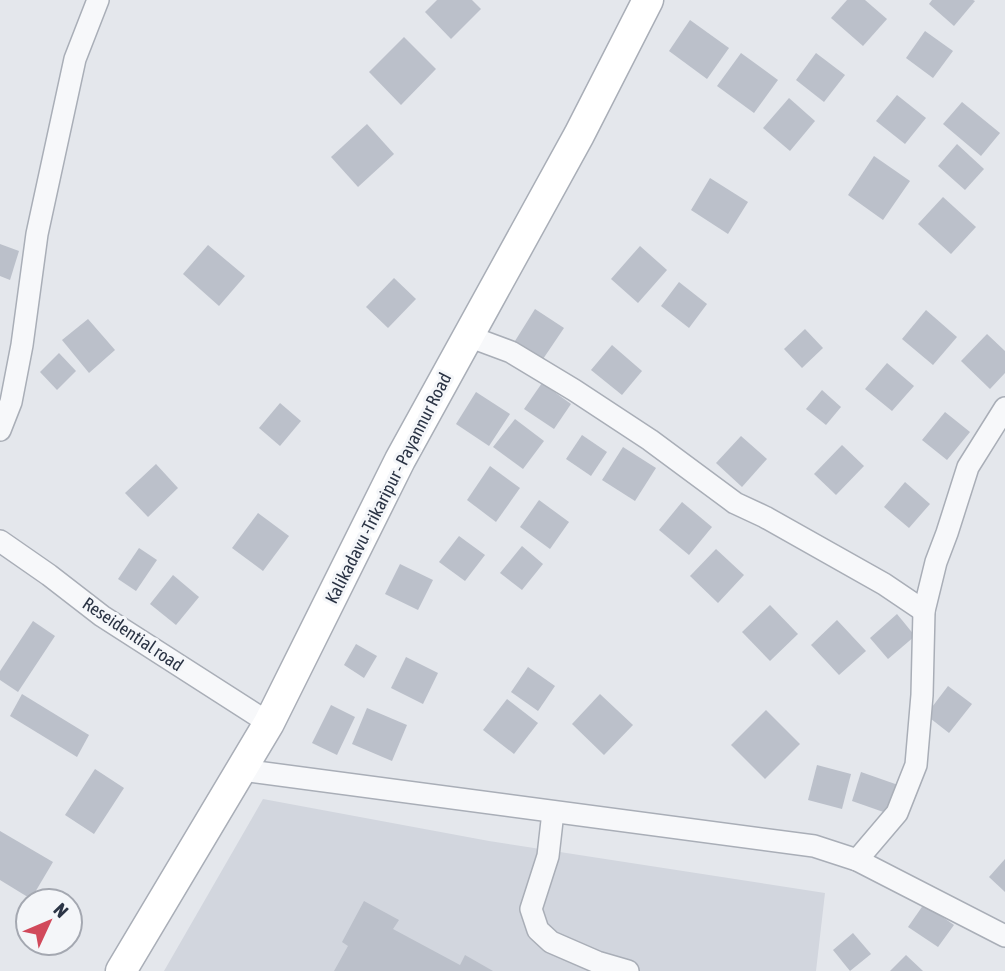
<svg xmlns="http://www.w3.org/2000/svg" width="1005" height="971" viewBox="0 0 1005 971" font-family="'Asap Condensed',sans-serif">
  <rect width="100%" height="100%" fill="#e4e7ec"/>
  <polygon fill="#d2d6de" points="263,799 489,841 825,893 816,971 164,971"/>
  <g fill="#bbc0ca">
    <polygon points="437,0 472,0 481,9 451,39 425,12"/>
    <polygon points="847,0 865,0 887,19 863,46 831,18"/>
    <polygon points="932,0 973,0 975,1 954,26 929,4"/>
    <polygon points="690,20 729,48 707,79 669,51"/>
    <polygon points="925,31 953,51 933,78 906,58"/>
    <polygon points="404,37 436,69 401,105 369,72"/>
    <polygon points="741,53 778,80 754,113 717,86"/>
    <polygon points="816,53 845,75 824,102 796,80"/>
    <polygon points="897,95 926,118 905,144 876,121"/>
    <polygon points="789,98 815,121 790,151 763,128"/>
    <polygon points="962,102 1000,133 981,156 943,124"/>
    <polygon points="367,124 394,154 358,187 331,157"/>
    <polygon points="957,144 984,169 965,190 938,166"/>
    <polygon points="874,156 910,181 883,220 848,195"/>
    <polygon points="710,178 748,202 728,234 691,210"/>
    <polygon points="943,197 976,227 951,254 918,224"/>
    <polygon points="0,244 19,251 10,280 0,276"/>
    <polygon points="208,245 245,276 219,306 183,274"/>
    <polygon points="640,246 667,270 638,303 611,279"/>
    <polygon points="394,278 416,299 388,328 366,307"/>
    <polygon points="679,282 707,304 689,328 661,306"/>
    <polygon points="535,309 564,328 543,359 515,341"/>
    <polygon points="926,310 957,337 933,365 902,339"/>
    <polygon points="88,319 115,350 89,373 62,340"/>
    <polygon points="805,329 823,348 802,368 784,349"/>
    <polygon points="987,334 1005,351 1005,373 990,389 961,361"/>
    <polygon points="612,345 642,371 622,395 591,370"/>
    <polygon points="59,353 76,371 57,390 40,372"/>
    <polygon points="887,363 914,386 892,411 865,389"/>
    <polygon points="542,383 571,404 554,429 524,409"/>
    <polygon points="822,390 841,407 826,425 806,409"/>
    <polygon points="476,392 510,414 489,446 456,424"/>
    <polygon points="280,403 301,421 280,446 259,428"/>
    <polygon points="945,412 970,432 947,460 922,440"/>
    <polygon points="515,419 544,441 523,469 493,447"/>
    <polygon points="582,435 607,452 591,476 566,459"/>
    <polygon points="741,436 767,459 742,487 716,463"/>
    <polygon points="842,445 864,466 836,495 814,474"/>
    <polygon points="623,447 656,468 635,501 602,480"/>
    <polygon points="156,464 178,488 148,517 125,493"/>
    <polygon points="490,466 520,488 496,522 467,500"/>
    <polygon points="905,482 930,504 909,528 884,507"/>
    <polygon points="539,500 569,522 550,549 520,527"/>
    <polygon points="682,502 712,527 689,555 659,530"/>
    <polygon points="258,513 289,536 263,571 232,548"/>
    <polygon points="459,536 485,555 465,581 439,562"/>
    <polygon points="522,546 543,564 522,590 500,573"/>
    <polygon points="139,548 157,560 136,591 118,579"/>
    <polygon points="716,549 744,575 718,603 690,576"/>
    <polygon points="400,564 433,580 418,610 385,594"/>
    <polygon points="173,575 199,597 176,625 150,604"/>
    <polygon points="770,605 798,634 770,661 742,632"/>
    <polygon points="897,614 915,636 888,659 870,638"/>
    <polygon points="837,620 866,651 839,675 811,645"/>
    <polygon points="33,621 55,636 18,692 0,680 0,671"/>
    <polygon points="356,644 377,656 364,678 344,665"/>
    <polygon points="406,657 438,673 423,704 391,688"/>
    <polygon points="528,667 555,686 538,711 511,692"/>
    <polygon points="948,686 972,704 949,733 926,715"/>
    <polygon points="22,694 89,735 77,757 10,716"/>
    <polygon points="600,694 633,725 604,755 572,724"/>
    <polygon points="507,699 538,723 514,754 483,730"/>
    <polygon points="331,705 355,717 337,755 312,743"/>
    <polygon points="367,708 407,725 392,761 352,744"/>
    <polygon points="766,710 800,744 765,779 731,745"/>
    <polygon points="817,765 851,774 842,809 808,800"/>
    <polygon points="95,769 124,788 94,834 65,815"/>
    <polygon points="861,772 901,786 892,815 852,801"/>
    <polygon points="0,831 53,862 31,899 0,880"/>
    <polygon points="1005,859 1005,892 989,877"/>
    <polygon points="364,901 399,920 393,929 460,965 465,955 493,971 334,971 348,946 342,942"/>
    <polygon points="924,904 954,925 938,947 908,927"/>
    <polygon points="853,933 871,954 850,971 833,950"/>
    <polygon points="906,955 923,971 890,971"/>
  </g>
  <g fill="none" stroke-linecap="round" stroke-linejoin="round">
    <defs>
      <g id="minor">
        <polyline points="468,336 511,352 574,390 650,440 735,503 765,517 884,584 924,611"/>
        <polyline points="0,430 11,402 22,345 37,234 75,59 98,0"/>
        <polyline points="0,541 49,575 102,616 269,723"/>
        <polyline points="242,770 814,846 857,860 1005,936"/>
        <polyline points="553,812 548,856 531,909 538,930 551,942 597,962 628,971"/>
        <polyline points="857,860 897,813 916,765 922,695 924,611 936,562 947,533 968,467 1005,408"/>
      </g>
      <polyline id="secondary" points="121,971 269,723 400,460 579,135 648,0"/>
    </defs>
    <use href="#minor" stroke="#a9aeb7" stroke-width="24"/>
    <use href="#secondary" stroke="#a9aeb7" stroke-width="33"/>
    <use href="#minor" stroke="#f7f8fa" stroke-width="21"/>
    <use href="#secondary" stroke="#fff" stroke-width="30"/>
  </g>
  <g text-anchor="middle" dominant-baseline="central" stroke-width="6" stroke-linejoin="round" paint-order="stroke">
    <g font-size="18" fill="#2b3445" stroke="#f4f6f9">
      <text transform="translate(388 488) rotate(-63)">Kalikadavu -Trikaripur - Payannur Road</text>
      <text transform="translate(133 634) rotate(34)">Reseidential road</text>
    </g>
  </g>
  <g transform="translate(49 922) rotate(46)"><circle r="33" fill="#f4f6f9" stroke="#a4a8b1" stroke-width="2"/>
  <path d="M0-5L12 26L0 18L-12 26Z" fill="#d1495b"/>
  <text y="-10" font-size="19" font-weight="bold" text-anchor="middle" fill="#2b3445">N</text>
  </g>
</svg>
